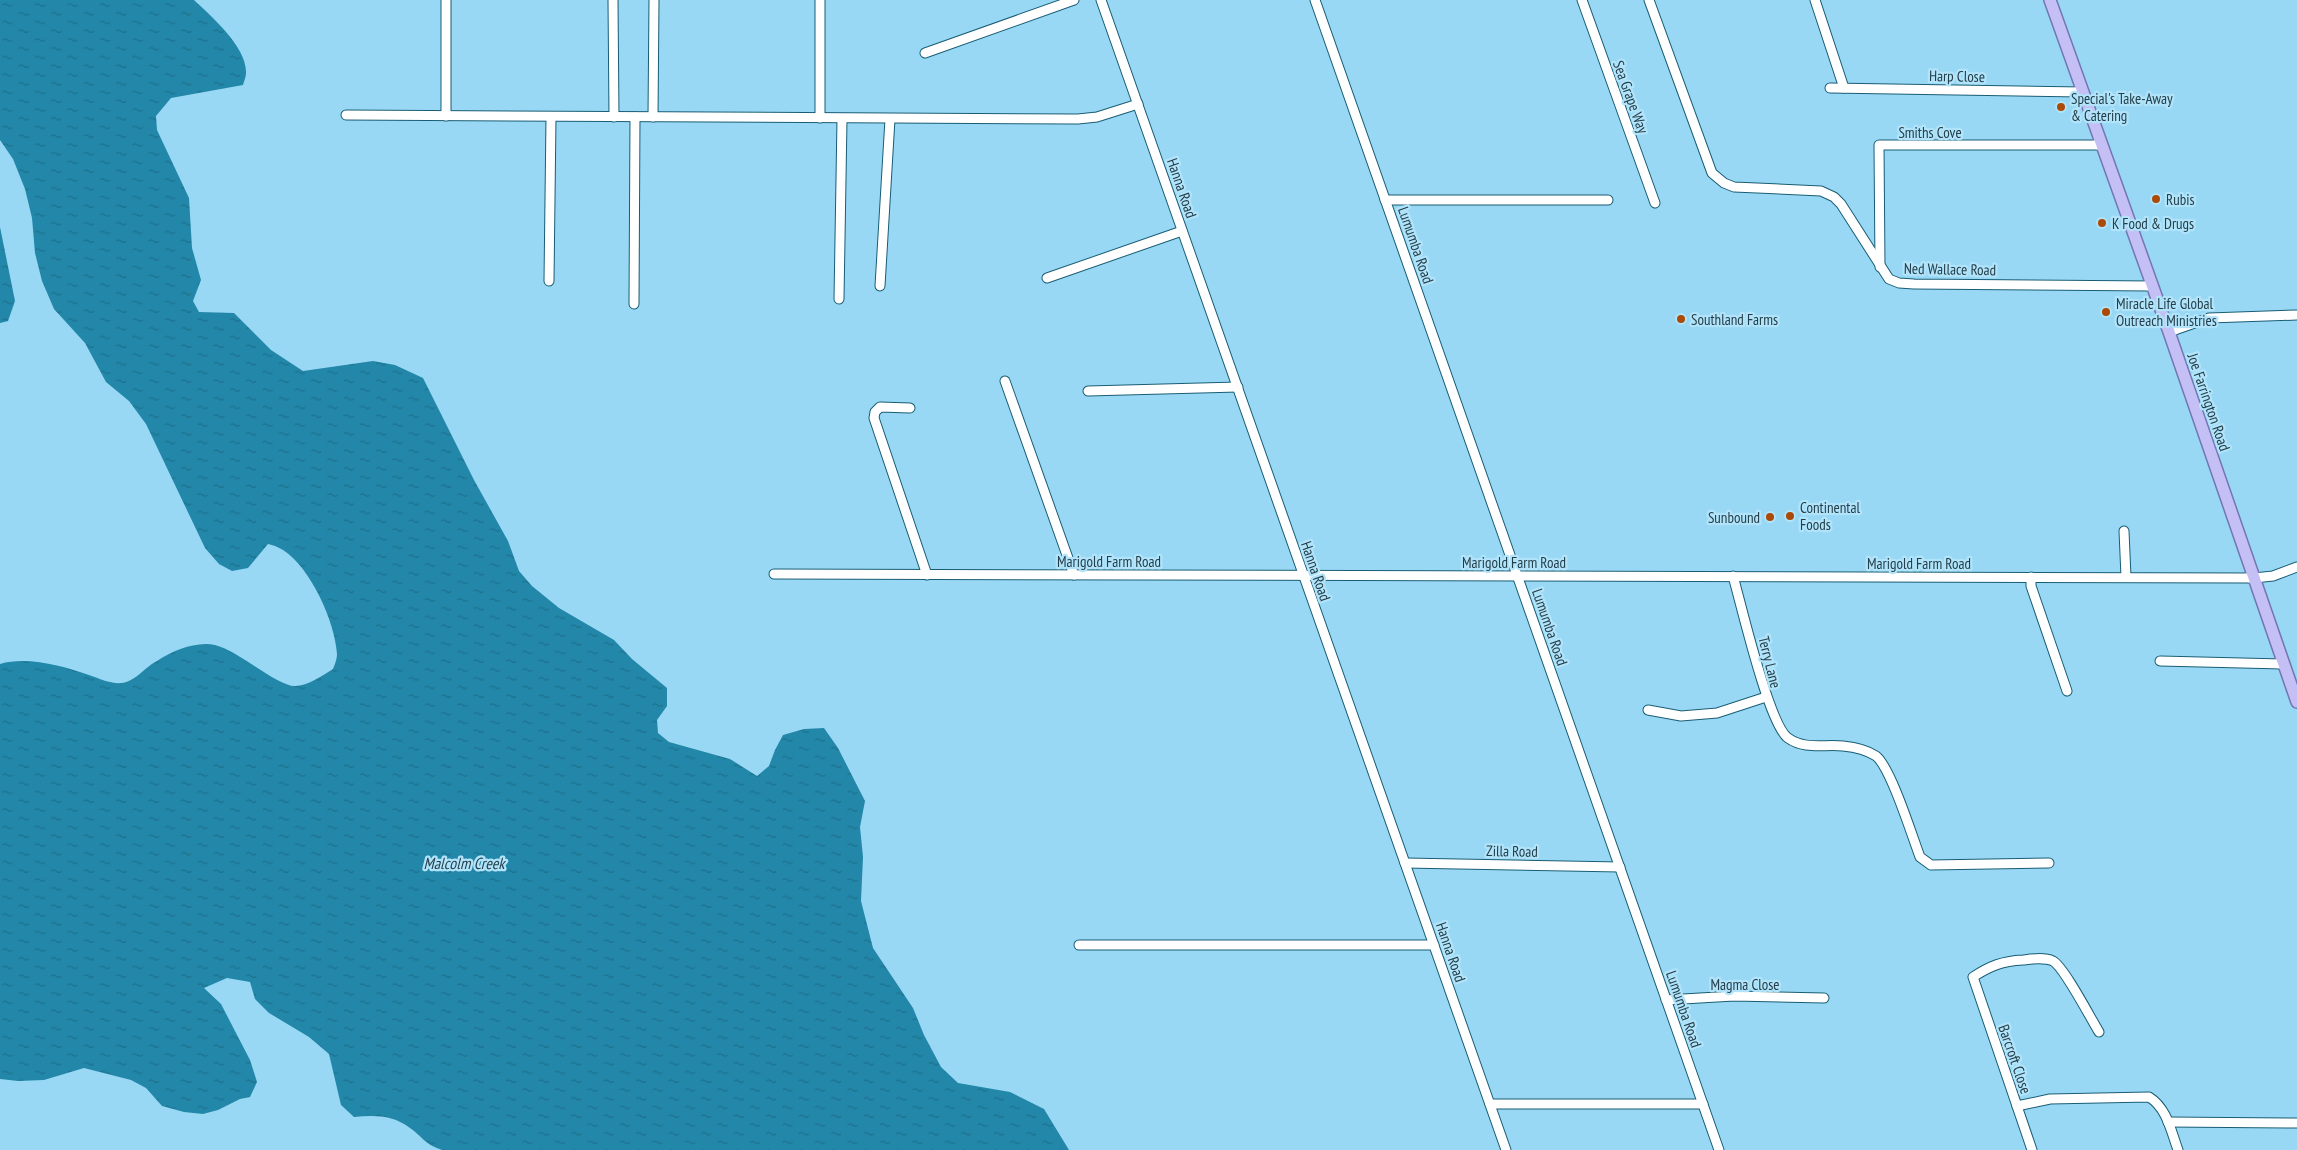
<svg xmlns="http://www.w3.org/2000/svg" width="2297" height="1150" viewBox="0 0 2297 1150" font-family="'PT Sans Narrow',sans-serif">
  <defs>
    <pattern id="water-ripples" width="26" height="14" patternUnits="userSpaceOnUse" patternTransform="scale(1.25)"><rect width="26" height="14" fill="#2287a9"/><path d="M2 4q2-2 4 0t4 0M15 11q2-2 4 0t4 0" fill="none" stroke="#1d708c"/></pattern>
  </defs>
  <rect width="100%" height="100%" fill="#98d8f4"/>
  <g fill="url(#water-ripples)">
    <path d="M0 0H194C211 16 247 47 246 73 246 77 244 81 243 85L171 98 156 116 157 130 189 198 192 248 201 280 193 301 199 312 234 313 271 350 303 371 373 361 395 365 423 378 474 480 508 541 519 571 532 586 559 608 614 640 632 659 667 688V706L657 720 658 733 669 742 730 759 757 776 769 766 775 750 783 735 804 729 824 728 838 748 865 801 860 827 863 857 861 901 873 948 913 1008 924 1035 941 1067 958 1083 1010 1092 1044 1109 1069 1150H442C424 1144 424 1138 410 1128 393 1115 375 1115 354 1117L341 1105 329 1054 309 1037 269 1013 255 999 250 982 227 978 204 988 221 1004 250 1060 257 1082 250 1097 240 1099 218 1110 203 1114 184 1112 162 1106 146 1088 131 1080 84 1068 44 1080 18 1081 0 1079V664C27 656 63 666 89 675 101 679 110 684 122 683 136 681 145 667 157 661 172 651 196 641 215 645 239 651 277 686 295 686 308 686 323 675 333 669 335 664 337 659 337 654 335 622 311 568 283 550 278 547 273 545 268 544L248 568 232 571 219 564 205 548 146 424 129 401 106 382 85 343 54 309 42 281 35 253 32 218 25 189 13 159 0 140Z"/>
    <polygon points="0,227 15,301 8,321 0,323"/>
  </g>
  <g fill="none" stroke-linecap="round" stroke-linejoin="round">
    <defs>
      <g id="minor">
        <polyline points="446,0 446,116"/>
        <polyline points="613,0 614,117"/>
        <polyline points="820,0 820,118"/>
        <polyline points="1101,0 1506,1150"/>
        <polyline points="1315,0 1719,1150"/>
        <polyline points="1582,0 1655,203"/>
        <polyline points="1649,0 1712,173 1724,183 1734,187 1821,191 1834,197 1841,204 1889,279 1899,283 1914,284 2152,286"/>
        <polyline points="1815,0 1844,88"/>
        <polyline points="925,53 1074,0"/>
        <polyline points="1830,88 2083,92"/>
        <polyline points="346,115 1078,119 1097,117 1138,104"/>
        <polyline points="653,117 654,0"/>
        <polyline points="1385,200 1608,200"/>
        <polyline points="1880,267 1879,145 2102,145"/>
        <polyline points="1047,278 1182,231"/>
        <polyline points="549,281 551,117"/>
        <polyline points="880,286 890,119"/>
        <polyline points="839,299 842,119"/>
        <polyline points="634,304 635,117"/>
        <polyline points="2169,332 2209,318 2297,315"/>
        <polyline points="1005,381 1074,575"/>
        <polyline points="1088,391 1238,387"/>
        <polyline points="910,408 880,407 875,412 874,418 927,575"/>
        <polyline points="2124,531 2126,577"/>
        <polyline points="774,574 2254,578 2273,576 2297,567"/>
        <path d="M1733 576C1741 604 1769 725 1788 738 1805 750 1824 744 1843 746 1853 747 1867 750 1876 756 1891 768 1912 836 1920 857L1931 865 2049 863"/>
        <polyline points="2031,577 2031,586 2067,691"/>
        <polyline points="2160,661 2283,664"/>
        <polyline points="1648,710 1681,716 1717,713 1766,697"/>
        <polyline points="1405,863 1620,867"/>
        <polyline points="1079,945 1434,945"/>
        <polyline points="1666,1000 1734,996 1824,998"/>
        <polyline points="1490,1104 1703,1104"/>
        <path d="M2017 1106 2050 1099 2149 1097C2167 1108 2171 1131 2178 1150"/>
        <polyline points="2168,1122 2297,1123"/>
        <path d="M2032 1150 1973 977C1990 966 2002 961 2023 960 2032 959 2044 957 2053 961 2064 967 2091 1019 2099 1032"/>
      </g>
      <polyline id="major" points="2050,0 2169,332 2297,702"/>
    </defs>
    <use href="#minor" stroke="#195d75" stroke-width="11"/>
    <use href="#major" stroke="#7277b3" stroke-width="14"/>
    <use href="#minor" stroke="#fff" stroke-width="9"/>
    <use href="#major" stroke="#c4bff4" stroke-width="11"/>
  </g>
  <g fill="#ab4a07" stroke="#b1e4fa" stroke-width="2">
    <circle cx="2061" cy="107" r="5"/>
    <circle cx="2156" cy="199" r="5"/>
    <circle cx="2102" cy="223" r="5"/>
    <circle cx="2106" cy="312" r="5"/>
    <circle cx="1681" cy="319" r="5"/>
    <circle cx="1790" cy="516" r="5"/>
    <circle cx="1770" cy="517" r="5"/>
  </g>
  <g text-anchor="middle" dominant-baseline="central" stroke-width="4.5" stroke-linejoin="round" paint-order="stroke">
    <g font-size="15" fill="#233e49" stroke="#b1e4fa">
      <text transform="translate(1957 76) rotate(1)">Harp Close</text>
      <text transform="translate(1631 97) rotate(70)">Sea Grape Way</text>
      <text x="1930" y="132">Smiths Cove</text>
      <text transform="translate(1182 188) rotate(71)">Hanna Road</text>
      <text transform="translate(1416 245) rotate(71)">Lumumba Road</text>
      <text transform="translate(1950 269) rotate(1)">Ned Wallace Road</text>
      <text transform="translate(2209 402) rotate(71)">Joe Farrington Road</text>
      <text x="1109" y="561">Marigold Farm Road</text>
      <text x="1514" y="562">Marigold Farm Road</text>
      <text x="1919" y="563">Marigold Farm Road</text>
      <text transform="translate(1316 571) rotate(71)">Hanna Road</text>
      <text transform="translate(1550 627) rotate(71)">Lumumba Road</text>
      <text transform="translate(1770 662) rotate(76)">Terry Lane</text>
      <text transform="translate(1512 851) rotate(1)">Zilla Road</text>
      <text transform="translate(1451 952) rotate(71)">Hanna Road</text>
      <text x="1745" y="984">Magma Close</text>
      <text transform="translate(1684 1009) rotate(71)">Lumumba Road</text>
      <text transform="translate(2015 1059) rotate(71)">Barcroft Close</text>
    </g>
    <g font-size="15" fill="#233e49" stroke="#b1e4fa" text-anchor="start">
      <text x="2071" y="98">Special's Take-Away<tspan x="2071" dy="17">&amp; Catering</tspan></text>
      <text x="2166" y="199">Rubis</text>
      <text x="2112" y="223">K Food &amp; Drugs</text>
      <text x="2116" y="303">Miracle Life Global<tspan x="2116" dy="17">Outreach Ministries</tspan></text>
      <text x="1691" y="319">Southland Farms</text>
      <text x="1800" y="507">Continental<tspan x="1800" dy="17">Foods</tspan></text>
      <text x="1760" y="517" text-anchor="end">Sunbound</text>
    </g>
    <g font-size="16" font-style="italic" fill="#25424e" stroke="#b1e4fa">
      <text x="464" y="863">Malcolm Creek</text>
    </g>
  </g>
</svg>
